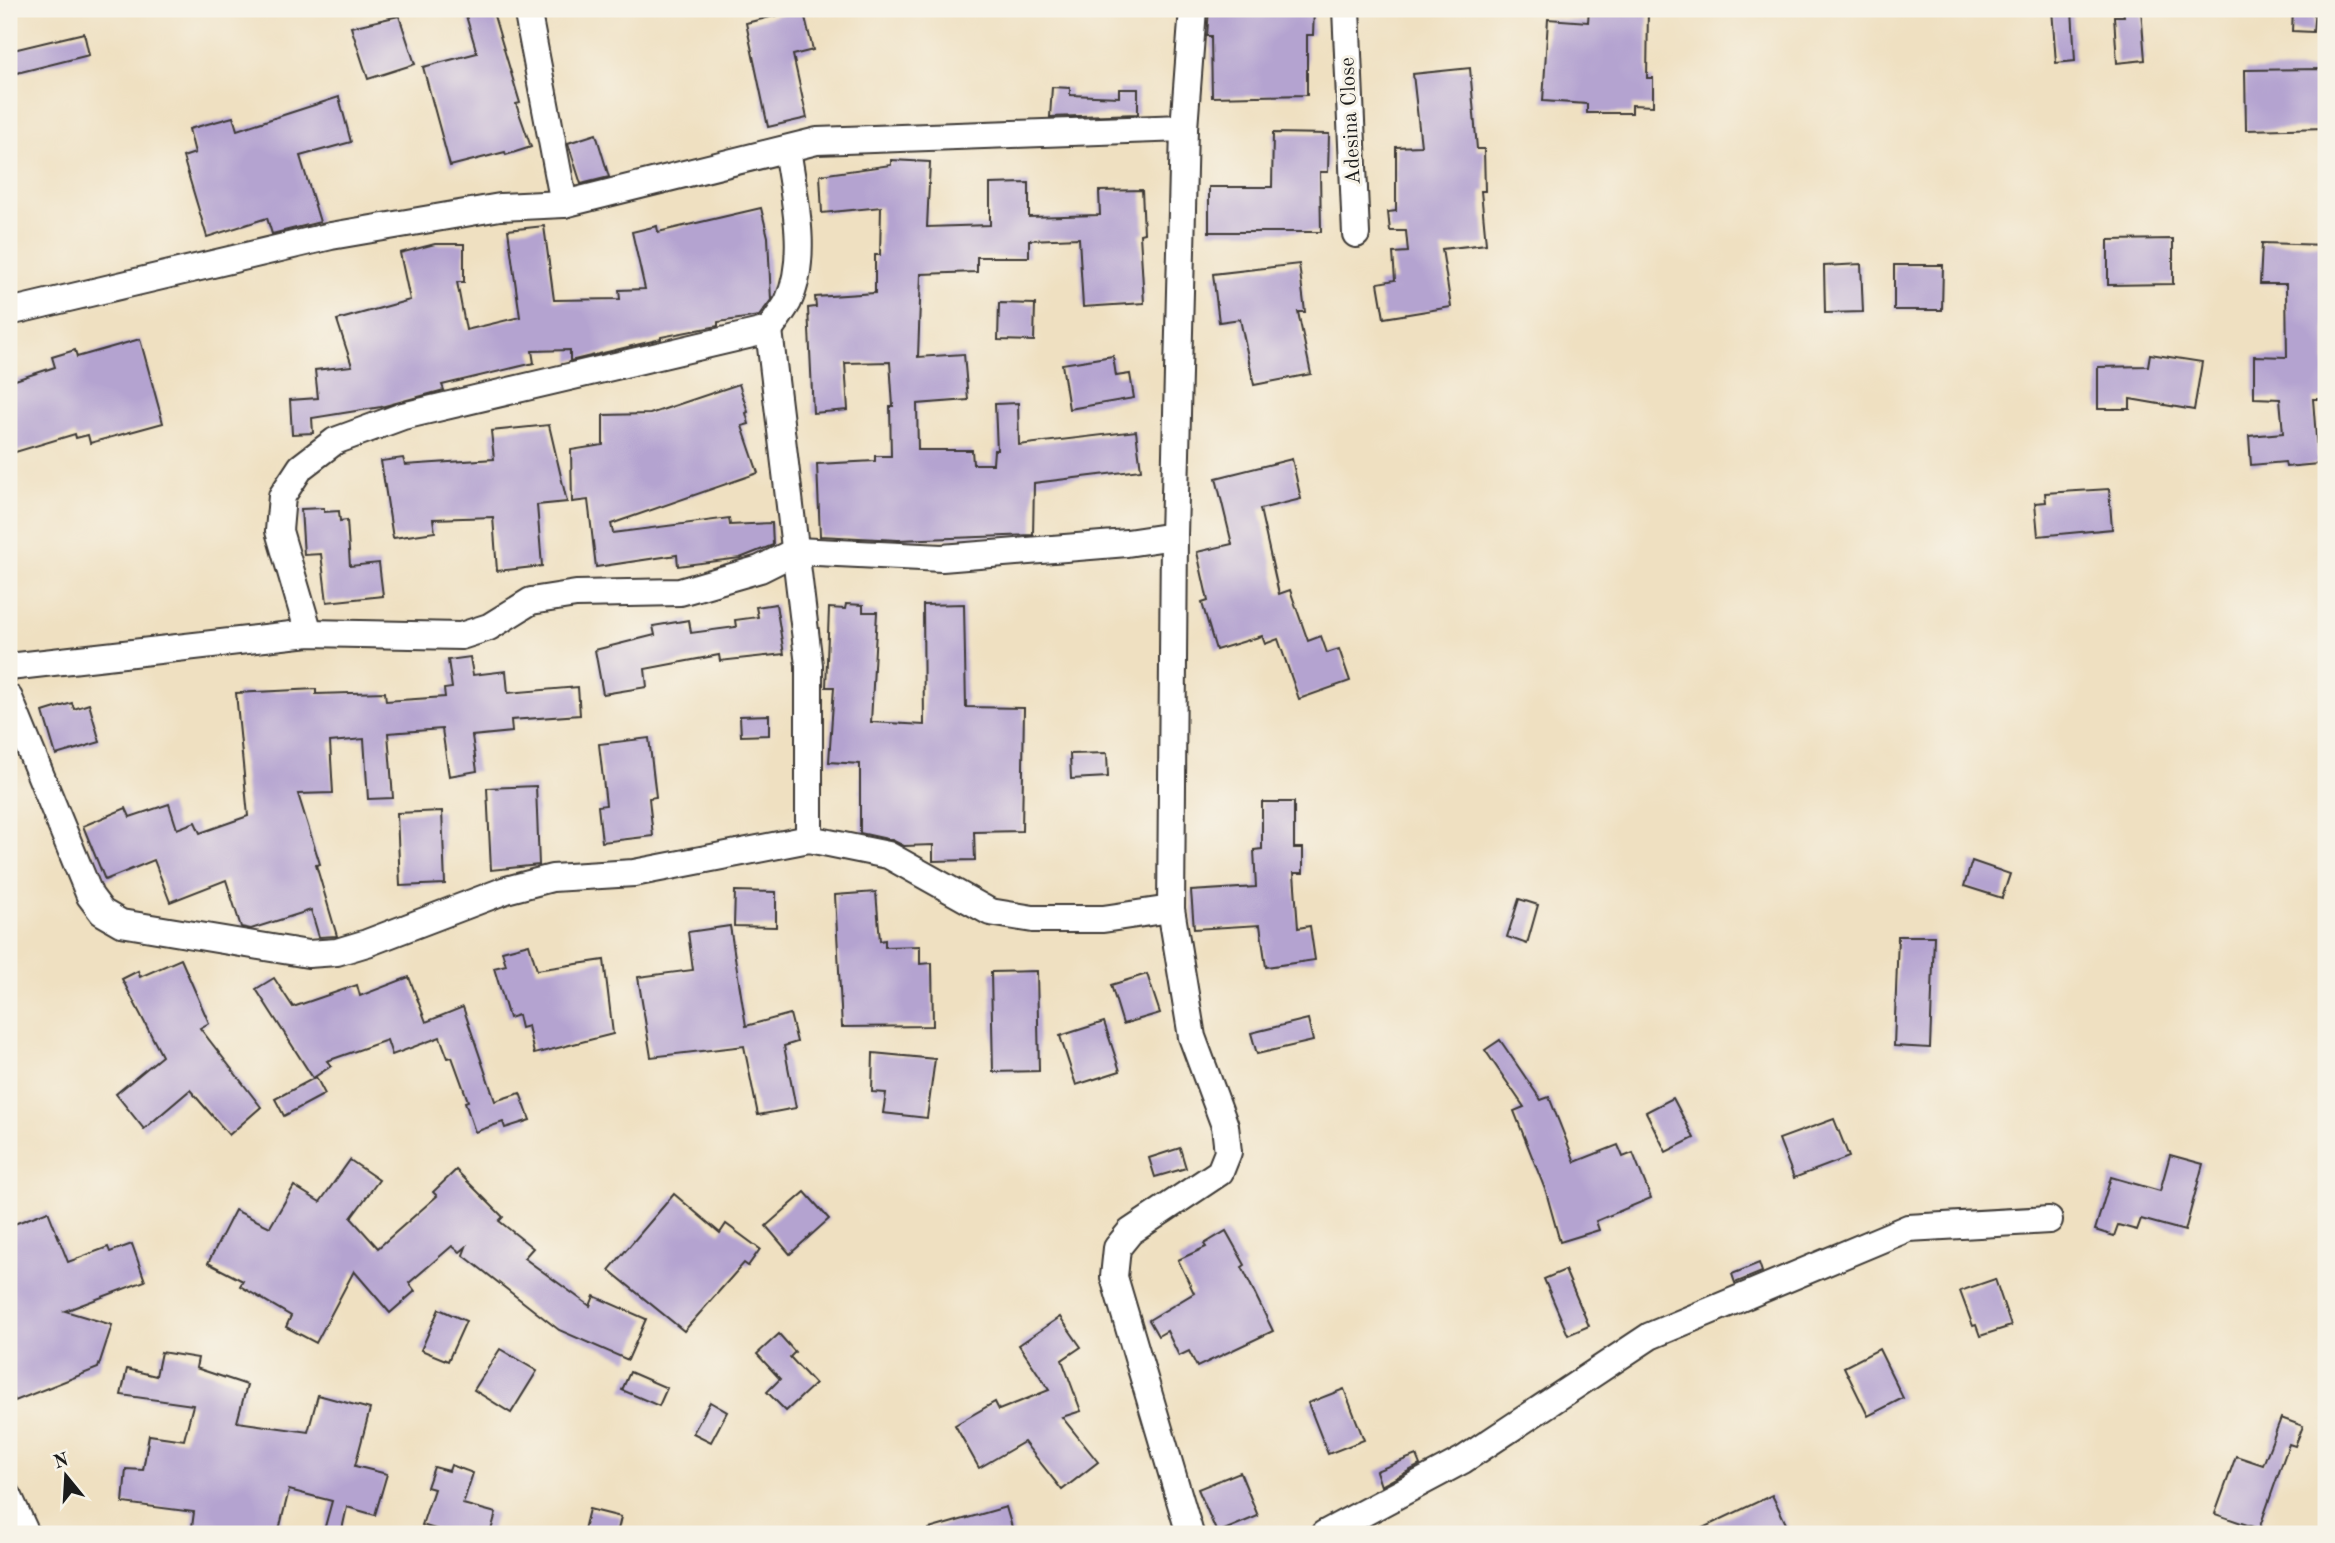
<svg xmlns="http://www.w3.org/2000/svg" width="2335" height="1543" viewBox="0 0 2335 1543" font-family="'Old Standard TT',serif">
  <rect width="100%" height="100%" fill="#f7f3e8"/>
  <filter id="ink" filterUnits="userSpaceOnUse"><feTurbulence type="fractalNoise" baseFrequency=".0143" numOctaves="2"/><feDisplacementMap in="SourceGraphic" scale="14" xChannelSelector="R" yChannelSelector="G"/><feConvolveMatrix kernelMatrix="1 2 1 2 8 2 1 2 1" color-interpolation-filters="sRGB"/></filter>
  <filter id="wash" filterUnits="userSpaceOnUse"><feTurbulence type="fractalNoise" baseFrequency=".00686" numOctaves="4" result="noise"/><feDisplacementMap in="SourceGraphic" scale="28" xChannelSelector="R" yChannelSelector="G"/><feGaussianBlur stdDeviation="1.57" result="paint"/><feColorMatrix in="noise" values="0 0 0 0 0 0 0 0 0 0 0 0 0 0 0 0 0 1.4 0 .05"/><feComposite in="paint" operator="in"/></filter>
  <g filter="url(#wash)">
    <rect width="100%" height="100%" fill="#efe0c1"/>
    <g id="blocks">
      <g fill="#b4a3d0">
        <polygon points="464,9 492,9 520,103 516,104 531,147 506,155 505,152 450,166 423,67 477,53"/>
        <polygon points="803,9 813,50 793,55 807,118 768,127 746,23"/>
        <polygon points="1209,9 1314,9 1313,35 1307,35 1307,95 1212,97 1211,36 1207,36"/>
        <polygon points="1589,9 1648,9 1647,78 1653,78 1653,106 1632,105 1632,113 1587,113 1587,104 1543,101 1548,19 1588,22"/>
        <polygon points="2052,9 2072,9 2075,61 2056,63"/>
        <polygon points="2123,9 2141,9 2145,60 2117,63 2114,16 2124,16"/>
        <polygon points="2293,9 2315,9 2313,32 2292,31"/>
        <polygon points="399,16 415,64 368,79 351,27"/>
        <polygon points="84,33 89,55 9,75 9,51"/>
        <polygon points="1470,68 1477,149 1484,149 1485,191 1481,191 1486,244 1442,249 1451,307 1384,318 1378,283 1395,280 1393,253 1408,252 1406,231 1390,231 1388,212 1396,211 1396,147 1421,146 1413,74"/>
        <polygon points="2326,69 2326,128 2246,130 2245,70"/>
        <polygon points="1052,87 1070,88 1070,95 1119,97 1119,89 1138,89 1138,114 1050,117"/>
        <polygon points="339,97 351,142 300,156 320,222 272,234 267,218 207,237 183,157 195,153 189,129 233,117 237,130"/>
        <polygon points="1273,133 1329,134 1328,172 1320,172 1321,232 1209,232 1209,187 1272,187"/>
        <polygon points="596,134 609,177 581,184 568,143"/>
        <polygon points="891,160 930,162 927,227 990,225 990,184 1029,183 1029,217 1100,215 1099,191 1142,190 1144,233 1140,234 1144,303 1083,307 1079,238 1029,240 1029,257 977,257 977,272 921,274 918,357 964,354 968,400 917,404 918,450 972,450 973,464 993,464 994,450 997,450 995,404 1018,403 1019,445 1136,431 1141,470 1034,483 1033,535 898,540 820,536 817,464 875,461 875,456 891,456 890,406 893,406 890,362 845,363 848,410 813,413 808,308 816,307 815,297 875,293 875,255 880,255 881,207 822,213 820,175 891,165"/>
        <polygon points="761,208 768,237 771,300 759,316 718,322 718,326 661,337 661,339 570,361 570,350 532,351 534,363 442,385 444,390 381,407 312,418 313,433 292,434 290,400 318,398 315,370 352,366 337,320 410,300 400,253 435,244 464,244 464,282 457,282 466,330 520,317 508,230 544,226 554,300 620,299 619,290 645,289 632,232 657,226 658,232"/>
        <polygon points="2173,239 2173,284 2108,285 2108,240"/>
        <polygon points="2262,243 2326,245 2325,399 2313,399 2318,464 2286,467 2285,462 2251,465 2249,436 2283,433 2280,399 2254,398 2254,356 2287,357 2286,284 2260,284"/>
        <polygon points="1299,264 1305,312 1298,312 1311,374 1254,385 1240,319 1219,322 1213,274"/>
        <polygon points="1861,264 1863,312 1825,313 1824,266"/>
        <polygon points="1894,265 1943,265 1942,310 1894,310"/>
        <polygon points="999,303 1035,304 1034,341 998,340"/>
        <polygon points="140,339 163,423 90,443 88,435 76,438 75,434 9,454 9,382 55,367 52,357 75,350 77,357"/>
        <polygon points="2150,354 2202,362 2194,410 2130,399 2130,409 2098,409 2098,367 2148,366"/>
        <polygon points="1113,356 1116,376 1130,374 1134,398 1069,409 1062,364"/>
        <polygon points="739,384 748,412 746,413 749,424 742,426 758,473 611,524 613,533 729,518 730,525 772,523 773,545 740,558 678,566 677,555 596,567 588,500 572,502 571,450 603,445 603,415 650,414"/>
        <polygon points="549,425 567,502 537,505 542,566 497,571 493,517 433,519 435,532 393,538 381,461 403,458 405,465 494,459 491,431"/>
        <polygon points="1292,459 1301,499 1260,509 1279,594 1290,590 1308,641 1321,636 1327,653 1339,649 1350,681 1299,699 1278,639 1265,644 1262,636 1216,650 1202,603 1208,601 1197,552 1232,544 1216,478"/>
        <polygon points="2109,489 2112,529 2038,536 2035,503 2046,502 2045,493"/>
        <polygon points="324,508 324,512 339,511 340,521 347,520 350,566 379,563 383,596 327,602 321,554 304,555 301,509"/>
        <polygon points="776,604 784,654 720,661 719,655 645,669 647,687 603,694 595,650 655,635 653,626 689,620 691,633 736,627 735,620 758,617 756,607"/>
        <polygon points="846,604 863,605 863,612 877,612 871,722 924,725 923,605 964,604 966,707 1024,708 1022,831 974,832 975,860 933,861 933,845 904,846 892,840 860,833 860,764 829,762 834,687 826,687 829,608 845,609"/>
        <polygon points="470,657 473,675 506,671 508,693 578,687 580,715 511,720 512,732 472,736 477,771 449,776 442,729 388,733 393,798 368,799 364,739 330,742 333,793 298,794 320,864 316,865 337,936 319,937 311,910 251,929 241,927 226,880 170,902 154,860 105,880 83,826 126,808 130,817 169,804 177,829 195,822 200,833 248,816 236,693 316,689 316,694 385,692 386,701 445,697 444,689 452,688 448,660"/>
        <polygon points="72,703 74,709 89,704 100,742 56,755 43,712"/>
        <polygon points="769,715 769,735 741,736 740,716"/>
        <polygon points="649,738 656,797 649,798 653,836 602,842 598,806 606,805 599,744"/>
        <polygon points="1107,753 1108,777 1071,779 1070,754"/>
        <polygon points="536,786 539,865 491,870 487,788"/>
        <polygon points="1262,802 1294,802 1294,848 1303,848 1303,873 1294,873 1298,928 1310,926 1315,960 1266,967 1260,925 1194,929 1191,891 1256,887 1254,850 1262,849"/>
        <polygon points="442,811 445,884 400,886 397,813"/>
        <polygon points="1972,861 2010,874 2002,898 1964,886"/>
        <polygon points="735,891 776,892 776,927 734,926"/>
        <polygon points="876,892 880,941 885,940 885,947 920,946 920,964 932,963 933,1026 842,1027 835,895"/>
        <polygon points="1519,899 1538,905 1527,944 1507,937"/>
        <polygon points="730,926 746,1026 790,1014 797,1042 784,1046 796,1108 758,1115 744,1046 651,1057 638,977 693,970 688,932"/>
        <polygon points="1898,936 1934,936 1930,1048 1894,1046"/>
        <polygon points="529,944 537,970 604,960 613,1034 534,1054 528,1026 521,1028 518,1015 509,1018 494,968 506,965 502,951"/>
        <polygon points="181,959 209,1023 200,1028 261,1107 229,1135 190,1090 144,1129 116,1094 162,1056 122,979 138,971 140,977"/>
        <polygon points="1037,971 1039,1071 993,1072 991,972"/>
        <polygon points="1147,974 1160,1013 1123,1024 1111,985"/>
        <polygon points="409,977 426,1022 463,1007 495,1101 520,1093 530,1120 505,1128 503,1122 475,1132 465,1102 468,1101 452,1057 448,1058 440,1037 392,1055 387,1040 327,1061 331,1066 313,1078 256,989 274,978 293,1007 357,985 360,996"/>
        <polygon points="1308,1019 1313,1041 1257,1054 1251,1033"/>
        <polygon points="1104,1022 1120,1071 1076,1085 1060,1036"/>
        <polygon points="1500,1040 1541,1100 1549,1097 1575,1162 1618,1145 1623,1157 1633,1153 1651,1198 1596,1221 1599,1230 1560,1242 1546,1192 1514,1111 1524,1107 1485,1050"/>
        <polygon points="873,1053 935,1059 927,1118 883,1113 886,1093 872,1092"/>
        <polygon points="316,1077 325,1094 284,1116 275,1099"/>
        <polygon points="1673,1098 1694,1138 1666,1152 1646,1112"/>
        <polygon points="1834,1119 1849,1157 1794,1178 1779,1139"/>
        <polygon points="1180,1148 1186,1168 1155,1177 1149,1158"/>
        <polygon points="2170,1155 2203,1164 2185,1231 2141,1219 2137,1230 2118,1225 2114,1236 2095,1230 2111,1177 2160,1191"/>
        <polygon points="350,1160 379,1180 351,1218 378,1248 437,1196 433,1192 456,1170 503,1217 499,1221 533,1248 524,1258 590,1306 594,1296 646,1319 628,1360 559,1330 463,1255 466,1247 460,1252 452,1246 409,1283 415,1291 390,1313 354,1271 316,1343 286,1327 291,1316 240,1286 243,1281 208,1263 235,1210 270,1227 294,1186 320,1202"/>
        <polygon points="805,1192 829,1219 790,1254 766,1226"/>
        <polygon points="674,1194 720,1233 726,1224 760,1249 748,1266 744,1263 684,1331 609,1270"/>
        <polygon points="48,1211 68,1262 108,1247 110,1252 132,1244 145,1281 65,1311 112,1325 98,1368 15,1401 9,1385 9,1226"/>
        <polygon points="1226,1231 1245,1265 1242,1267 1273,1331 1197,1367 1189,1351 1179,1356 1167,1331 1158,1336 1149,1320 1194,1293 1178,1260 1206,1247 1204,1244"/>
        <polygon points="1759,1263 1762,1272 1735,1283 1732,1274"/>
        <polygon points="1565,1270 1589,1326 1568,1335 1544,1279"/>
        <polygon points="1995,1279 2011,1326 1980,1336 1976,1325 1973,1326 1960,1291"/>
        <polygon points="439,1309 466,1321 448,1361 421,1350"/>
        <polygon points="1060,1317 1081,1347 1062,1360 1081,1411 1062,1417 1098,1462 1062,1490 1024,1442 979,1468 955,1425 995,1402 999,1410 1049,1390 1019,1345"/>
        <polygon points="779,1334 795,1352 790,1357 815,1384 786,1411 767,1392 780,1379 757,1354"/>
        <polygon points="500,1349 537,1371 511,1413 474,1390"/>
        <polygon points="1879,1349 1903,1398 1868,1416 1844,1367"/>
        <polygon points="161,1352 198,1358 196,1368 247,1385 237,1422 308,1432 318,1395 370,1409 355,1466 387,1474 375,1515 347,1507 341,1534 323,1534 332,1501 289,1490 278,1534 242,1534 192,1527 194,1512 123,1503 126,1469 143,1470 149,1435 184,1440 193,1405 121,1395 127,1369 156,1376"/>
        <polygon points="630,1372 667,1388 659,1406 622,1390"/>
        <polygon points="1344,1389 1364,1440 1328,1454 1308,1403"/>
        <polygon points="710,1402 727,1412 711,1442 693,1433"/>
        <polygon points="2281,1418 2303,1426 2295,1446 2289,1444 2259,1529 2215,1514 2236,1456 2263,1465"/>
        <polygon points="1416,1455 1420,1465 1381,1486 1376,1471"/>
        <polygon points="451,1465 473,1473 463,1504 496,1513 490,1534 452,1534 422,1525 434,1489 427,1487 434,1467 449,1471"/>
        <polygon points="1240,1472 1258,1516 1217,1533 1198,1489"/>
        <polygon points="1772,1495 1791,1534 1690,1534"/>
        <polygon points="1006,1507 1014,1534 929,1534 929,1529"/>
        <polygon points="589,1509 621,1517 617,1534 583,1534"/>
      </g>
    </g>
  </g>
  <g filter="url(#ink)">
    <use href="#blocks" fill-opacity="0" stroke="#3c3935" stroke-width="2"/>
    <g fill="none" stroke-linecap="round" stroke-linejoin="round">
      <defs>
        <g id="street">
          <polyline points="527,9 564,204"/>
          <polyline points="1346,9 1356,234"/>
          <polyline points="9,312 331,236 500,207 564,204 817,141 1184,128"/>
          <polyline points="769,330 809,665 809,839"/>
          <path d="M309 633 279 531 282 496 301 467 335 441 403 416 769 330C775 321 783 311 788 302 809 257 794 196 787 149"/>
          <polyline points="9,667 309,633 461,636 489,627 531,601 576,594 680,592 760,569 796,551 942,558 1127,543 1174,536"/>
          <polyline points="9,698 90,896 102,912 121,923 308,954 337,952 367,943 506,890 552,878 634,873 809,839 888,855 990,912 1033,919 1103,919 1171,909"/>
          <polyline points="9,1497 26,1534"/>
          <polyline points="1190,1534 1114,1277 1117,1248 1130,1232 1220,1172 1228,1152 1225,1126 1192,1037 1171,909 1174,536 1184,128 1193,9"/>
          <polyline points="1324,1534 1463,1460 1650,1336 1908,1228 2049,1220"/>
        </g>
      </defs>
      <use href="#street" stroke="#3c3935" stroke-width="30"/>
      <use href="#street" stroke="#fff" stroke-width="26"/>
    </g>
  </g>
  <g text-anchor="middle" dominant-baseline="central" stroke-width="6" stroke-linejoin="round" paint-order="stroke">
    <g font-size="21" fill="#1c1c1c" stroke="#f7f3e8">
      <text transform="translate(1351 121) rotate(-93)">Adesina Close</text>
    </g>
  </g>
  <rect width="2335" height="1543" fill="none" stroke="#f7f3e8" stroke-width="35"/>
  <g transform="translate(66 1476) rotate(342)" stroke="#f7f3e8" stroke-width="5" paint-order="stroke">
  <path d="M0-5L12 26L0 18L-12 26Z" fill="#1c1c1c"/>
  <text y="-10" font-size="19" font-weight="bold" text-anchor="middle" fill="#1c1c1c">N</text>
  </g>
</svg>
